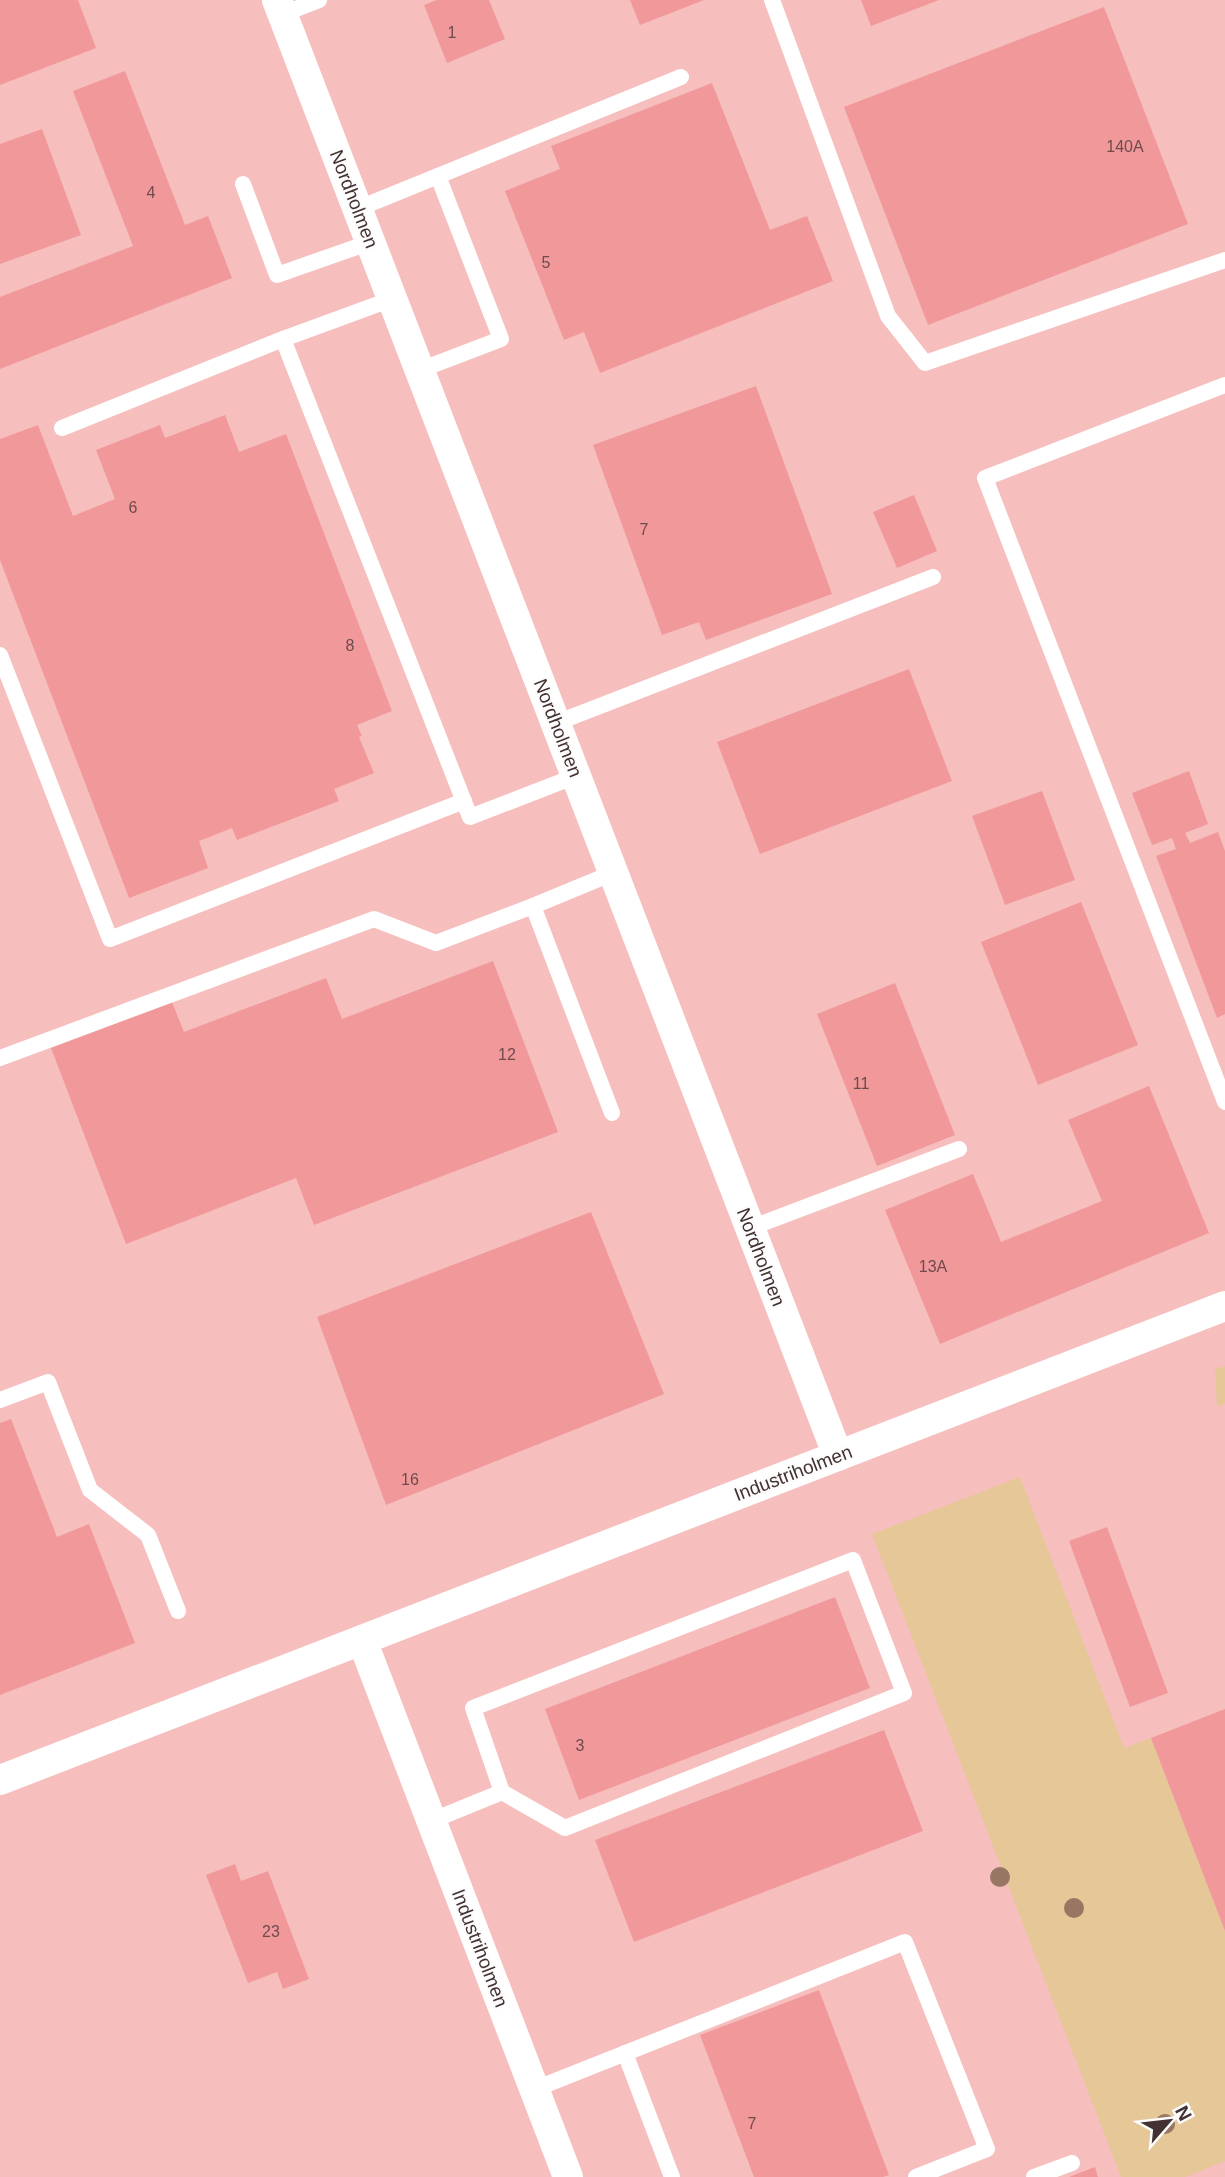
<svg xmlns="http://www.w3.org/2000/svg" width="1225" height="2177" viewBox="0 0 1225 2177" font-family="Arial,sans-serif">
  <rect width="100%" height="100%" fill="#ffcdcd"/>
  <rect fill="#f7bebe" x="0" y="0" width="1225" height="2177"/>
  <g fill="#e5c798">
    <polygon points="1225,1366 1225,1403 1217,1407 1215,1369"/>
    <polygon points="1020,1477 1124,1748 1151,1738 1225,1931 1225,2161 1185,2177 1121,2177 872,1534"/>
  </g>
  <g fill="#f1989b">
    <polygon points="0,0 78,0 96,48 0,85"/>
    <polygon points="437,0 489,0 505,39 447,63 424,5"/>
    <polygon points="630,0 704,0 640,25"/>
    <polygon points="861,0 939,0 871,26"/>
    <polygon points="1104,7 1188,224 928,325 844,107"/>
    <polygon points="125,71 185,225 208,216 232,278 0,369 0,297 133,246 73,91"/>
    <polygon points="712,83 770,230 807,216 833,281 600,373 584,332 564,340 505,191 560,169 551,146"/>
    <polygon points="42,129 81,235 0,264 0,144"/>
    <polygon points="756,386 832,594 706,640 699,622 662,635 593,445"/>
    <polygon points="225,415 239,452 286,434 392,711 357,725 362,736 359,737 374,773 334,789 339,801 237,840 232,828 199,841 208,868 129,898 0,560 0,439 38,425 73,516 115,499 96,450 160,425 165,438"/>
    <polygon points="914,495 937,551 897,568 873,512"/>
    <polygon points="909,669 952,781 760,854 717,742"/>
    <polygon points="1189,771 1208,824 1185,833 1190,843 1218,832 1225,851 1225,1014 1217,1018 1156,856 1176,849 1172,838 1152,845 1132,793"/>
    <polygon points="1042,791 1075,880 1005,905 972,816"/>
    <polygon points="1081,902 1138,1045 1038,1085 981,942"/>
    <polygon points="493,961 558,1132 314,1225 296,1178 126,1244 51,1048 172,1002 184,1032 326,978 342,1019"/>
    <polygon points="895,983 955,1135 877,1166 817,1014"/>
    <polygon points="1149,1086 1209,1233 940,1344 885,1210 973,1174 1001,1242 1102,1201 1068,1120"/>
    <polygon points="591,1212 664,1394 386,1505 317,1317"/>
    <polygon points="11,1419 57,1537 89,1524 135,1643 0,1695 0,1423"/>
    <polygon points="1107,1527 1168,1693 1130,1707 1069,1541"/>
    <polygon points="835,1597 870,1688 579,1800 545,1709"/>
    <polygon points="1225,1709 1225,1931 1151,1738"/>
    <polygon points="884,1730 923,1831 634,1942 595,1840"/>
    <polygon points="235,1864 241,1881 268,1871 309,1979 283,1989 277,1972 248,1983 206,1875"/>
    <polygon points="819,1990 889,2175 883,2177 754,2177 700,2035"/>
    <polygon points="1095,2167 1098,2177 1069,2177"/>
  </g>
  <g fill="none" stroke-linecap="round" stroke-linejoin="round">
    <g stroke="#fff" stroke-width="16">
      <polyline points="772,0 888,316 925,363 1225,260"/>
      <polyline points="283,14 319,0"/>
      <polyline points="243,184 277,275 371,242"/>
      <polyline points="357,209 681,77"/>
      <polyline points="283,339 470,817 576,776"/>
      <polyline points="420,370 501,339 438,176"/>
      <polyline points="1225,385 985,478 1225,1102"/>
      <polyline points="62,428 283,339 392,299"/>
      <polyline points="0,655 110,939 464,801"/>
      <polyline points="556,723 933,577"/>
      <polyline points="533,906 613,873"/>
      <polyline points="0,1058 374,919 436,943 533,906 612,1113"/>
      <polyline points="750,1228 959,1149"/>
      <polyline points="0,1400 48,1382 90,1490 148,1535 178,1611"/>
      <polyline points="431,1821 502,1792 473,1708 853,1560 904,1693 565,1828 502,1792"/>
      <polyline points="625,2053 672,2177"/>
      <polyline points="535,2089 905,1942 987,2149 916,2177"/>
      <polyline points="1034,2177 1072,2163"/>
    </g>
    <g stroke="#fff" stroke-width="30">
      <polyline points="277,0 838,1456"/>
      <polyline points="362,1640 568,2177"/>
      <polyline points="0,1780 1225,1306"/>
    </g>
  </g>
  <g fill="#977663">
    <circle cx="1000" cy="1877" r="10"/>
    <circle cx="1074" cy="1908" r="10"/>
    <circle cx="1165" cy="2124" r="10"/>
  </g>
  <g text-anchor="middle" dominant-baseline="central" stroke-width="5" stroke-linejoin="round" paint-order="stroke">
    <g font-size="16" fill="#6f4b4c">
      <text x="452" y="32">1</text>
      <text x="1125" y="146">140A</text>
      <text x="151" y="192">4</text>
      <text x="546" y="262">5</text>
      <text x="133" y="507">6</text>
      <text x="644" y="529">7</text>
      <text x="350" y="645">8</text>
      <text x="507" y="1054">12</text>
      <text x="861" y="1083">11</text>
      <text x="933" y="1266">13A</text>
      <text x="410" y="1479">16</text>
      <text x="580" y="1745">3</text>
      <text x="271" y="1931">23</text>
      <text x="752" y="2123">7</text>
    </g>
    <g font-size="19" fill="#443131" stroke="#fcfcfc">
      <text transform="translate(354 199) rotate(69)">Nordholmen</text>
      <text transform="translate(558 728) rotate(69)">Nordholmen</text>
      <text transform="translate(761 1257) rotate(69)">Nordholmen</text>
      <text transform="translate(793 1473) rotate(-21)">Industriholmen</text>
      <text transform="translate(480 1948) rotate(69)">Industriholmen</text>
    </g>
  </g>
  <g transform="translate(1169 2121) rotate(62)" stroke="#fcfcfc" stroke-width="5" paint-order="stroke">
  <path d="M0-5L12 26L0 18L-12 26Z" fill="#443131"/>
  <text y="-10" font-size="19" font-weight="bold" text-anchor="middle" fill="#443131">N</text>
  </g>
</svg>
